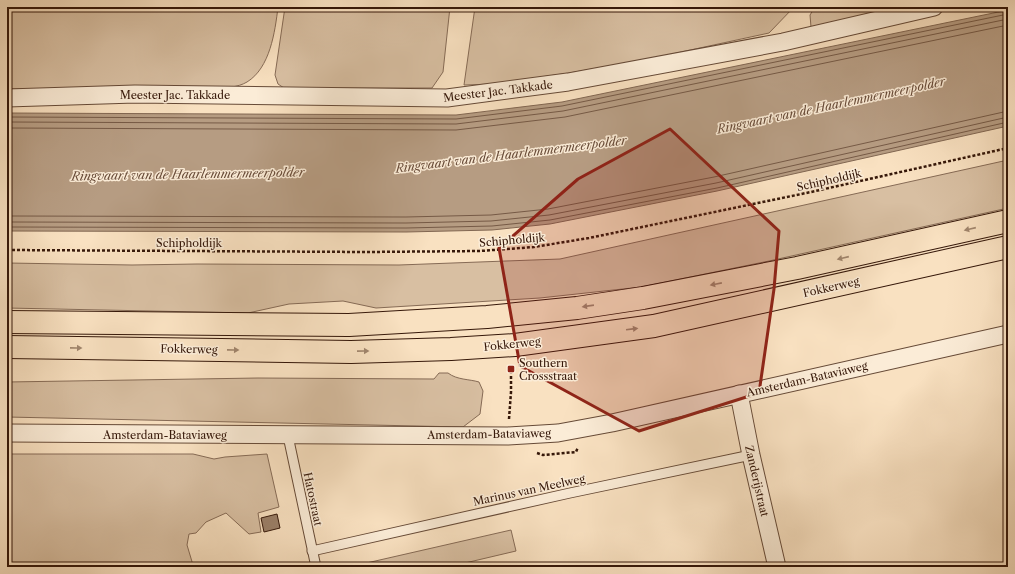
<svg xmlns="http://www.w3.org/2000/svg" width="1015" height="574" viewBox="0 0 1015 574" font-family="'Libre Caslon Text',serif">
  <rect width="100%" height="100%" fill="#f9e1c1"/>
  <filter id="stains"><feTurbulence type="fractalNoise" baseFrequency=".005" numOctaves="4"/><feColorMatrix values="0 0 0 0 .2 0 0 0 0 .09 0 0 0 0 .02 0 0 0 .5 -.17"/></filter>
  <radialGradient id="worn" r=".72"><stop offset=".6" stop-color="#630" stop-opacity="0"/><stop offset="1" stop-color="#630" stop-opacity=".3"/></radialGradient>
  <g fill="#d8bfa2" stroke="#866b56">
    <path d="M7 7H106L118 8V7H278C275 32 270 68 247 82 242 85 237 86 232 87L7 89Z"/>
    <polygon points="285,7 450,7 443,72 432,88 284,88 278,84 275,75"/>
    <polygon points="475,7 794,7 769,33 649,59 569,73 493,84 464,85"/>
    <polygon points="815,7 903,7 811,27 810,15"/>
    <polygon points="1008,160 1008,208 769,261 641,287 540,298 376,308 343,301 289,304 248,313 7,308 7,263 132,265 197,264 399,265 560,259"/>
    <path d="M439 373H448C457 380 469 379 479 382L483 391 480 414 463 427 7 417V382L258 378 434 379Z"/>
    <polygon points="7,454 193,454 214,459 225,457 267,454 279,507 258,513 261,532 249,534 226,513 206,522 196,533 189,534 187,545 193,565 196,567 7,567"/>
    <polygon points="511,530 516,551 448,567 349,567"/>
  </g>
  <polygon fill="#b69c82" stroke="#826752" points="1008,10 1008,126 717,191 550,224 492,230 406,232 7,231 7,113 456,115 562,102"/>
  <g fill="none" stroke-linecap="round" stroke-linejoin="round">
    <g stroke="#765a46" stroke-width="1">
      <polyline points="7,117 456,119 562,106 1008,14"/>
      <polyline points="7,122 456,124 563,111 1008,19"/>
      <polyline points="7,128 456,130 565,117 1008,25"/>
      <polyline points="7,216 406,217 491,215 548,209 714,177 1008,111"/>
      <polyline points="7,222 406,223 491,221 549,215 716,183 1008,117"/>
      <polyline points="7,227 406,228 492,226 550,220 717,188 1008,122"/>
    </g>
  </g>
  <polygon fill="#9b8069" stroke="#351709" points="277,514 280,528 264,532 261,518"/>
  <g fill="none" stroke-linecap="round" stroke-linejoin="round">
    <defs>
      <g id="service">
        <polyline points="288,436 316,567"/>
        <polyline points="312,551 570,493 751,455"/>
      </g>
      <g id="minor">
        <polyline points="7,98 135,94 447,98 568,82 783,42 934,7"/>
        <polyline points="739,394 751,455 777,567"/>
        <polyline points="7,433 508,436 558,433 612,423 1008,334"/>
      </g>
      <g id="primary">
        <polyline points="7,322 349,325 487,317 577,308 643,298 797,268 1008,221"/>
        <polyline points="7,347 351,352 451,349 515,345 654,326 1008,247"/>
      </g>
    </defs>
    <use href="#service" stroke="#664a37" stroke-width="11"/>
    <use href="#minor" stroke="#664a37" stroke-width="19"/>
    <use href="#primary" stroke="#351709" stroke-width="24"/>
    <g stroke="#351709" stroke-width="2.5" stroke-dasharray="3 2" stroke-linecap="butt">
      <polyline points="7,250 367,252 480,251 534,247 589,238 811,192 1008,148"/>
      <polyline points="509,419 511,392 511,369"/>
      <polyline points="537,453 543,455 576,452 578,447"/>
    </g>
    <use href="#service" stroke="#fbecd7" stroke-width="9"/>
    <use href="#minor" stroke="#fbecd7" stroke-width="17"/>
    <use href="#primary" stroke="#f9e1c1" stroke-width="22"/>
  </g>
  <defs><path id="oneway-solid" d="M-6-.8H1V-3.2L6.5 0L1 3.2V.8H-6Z"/></defs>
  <g fill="#a1866e">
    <use href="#oneway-solid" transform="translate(970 229) rotate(167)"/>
    <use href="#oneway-solid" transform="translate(843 258) rotate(167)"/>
    <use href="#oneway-solid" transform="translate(716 284) rotate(169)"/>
    <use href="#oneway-solid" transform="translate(588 306) rotate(172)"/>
    <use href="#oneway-solid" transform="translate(632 329) rotate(-7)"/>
    <use href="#oneway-solid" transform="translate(76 348) rotate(1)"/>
    <use href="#oneway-solid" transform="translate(233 350) rotate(1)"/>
    <use href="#oneway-solid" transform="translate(363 351) rotate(-1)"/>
  </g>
  <path fill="#8f2418" fill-opacity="0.2" stroke="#8f2418" stroke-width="3" stroke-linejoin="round" d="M670 129 779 231 774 289 759 393 639 431 520 366 499 248 578 179Z"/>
  <rect fill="#8f2418" stroke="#fbecd7" stroke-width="1.5" x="507" y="365" width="8" height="8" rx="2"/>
  <g text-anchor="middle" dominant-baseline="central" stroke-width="3" stroke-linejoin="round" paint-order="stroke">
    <g font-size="11" fill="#351709" stroke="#fbecd7">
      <text transform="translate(498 91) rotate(-7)">Meester Jac. Takkade</text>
      <text x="175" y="95">Meester Jac. Takkade</text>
      <text transform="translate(829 180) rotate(-13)">Schipholdijk</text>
      <text transform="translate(512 240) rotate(-5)">Schipholdijk</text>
      <text x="189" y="243">Schipholdijk</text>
      <text transform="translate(831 287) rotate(-13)">Fokkerweg</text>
      <text transform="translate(512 344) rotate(-6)">Fokkerweg</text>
      <text transform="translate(189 349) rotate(1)">Fokkerweg</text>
      <text transform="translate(807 379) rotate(-13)">Amsterdam-Bataviaweg</text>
      <text transform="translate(489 434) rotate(-1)">Amsterdam-Bataviaweg</text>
      <text x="165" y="435">Amsterdam-Bataviaweg</text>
      <text transform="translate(757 481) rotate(77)">Zanderijstraat</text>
      <text transform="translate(529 490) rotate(-12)">Marinus van Meelweg</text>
      <text transform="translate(313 499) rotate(78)">Hatostraat</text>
    </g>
    <g font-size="11" fill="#351709" stroke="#fbecd7" text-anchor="start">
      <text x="519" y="363">Southern<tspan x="519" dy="13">Crossstraat</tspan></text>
    </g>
    <g font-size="12" font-style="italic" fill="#694c39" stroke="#fbecd7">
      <text transform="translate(831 105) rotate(-12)">Ringvaart van de Haarlemmermeerpolder</text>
      <text transform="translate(511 154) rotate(-7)">Ringvaart van de Haarlemmermeerpolder</text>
      <text transform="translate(188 174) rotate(-1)">Ringvaart van de Haarlemmermeerpolder</text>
    </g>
  </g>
  <rect width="1015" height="574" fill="none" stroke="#f9e1c1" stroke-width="24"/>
  <rect x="8" y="8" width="999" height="558" fill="none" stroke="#351709" stroke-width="2"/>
  <rect x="12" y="12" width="991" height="550" fill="none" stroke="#351709"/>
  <rect width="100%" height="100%" filter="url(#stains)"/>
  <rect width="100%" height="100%" fill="url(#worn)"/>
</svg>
